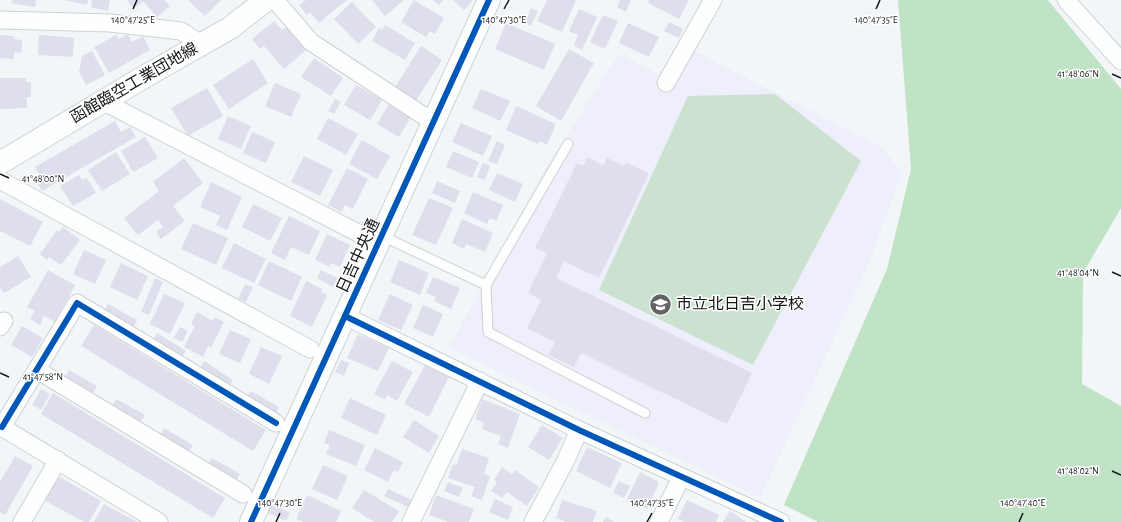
<svg xmlns="http://www.w3.org/2000/svg" width="1121" height="522" viewBox="0 0 1121 522" font-family="'Alegreya Sans','Noto Sans JP',sans-serif">
  <rect width="100%" height="100%" fill="#f3f6f8"/>
  <polygon fill="#efeefb" points="680,44 882,147 902,173 870,260 760,498 449,348 548,164 619,54 659,74"/>
  <polygon fill="#cce2d0" points="775,94 861,161 753,365 599,290 688,96"/>
  <polygon fill="#c0e2c5" points="898,0 1048,0 1121,89 1121,208 1083,273 1082,384 1121,406 1121,522 818,522 784,505 887,269 911,169"/>
  <g fill="#dfdeec">
    <polygon points="12,0 36,0 35,7 11,3"/>
    <polygon points="64,0 88,0 87,5"/>
    <polygon points="92,0 110,0 108,11 91,7"/>
    <polygon points="127,0 164,0 170,6 157,17 143,1 134,9"/>
    <polygon points="188,0 221,0 205,16"/>
    <polygon points="306,0 347,0 319,23 310,12 307,15 299,5"/>
    <polygon points="372,0 404,0 385,16"/>
    <polygon points="414,0 444,18 435,34 430,31 426,37 401,22"/>
    <polygon points="433,0 443,0 439,5"/>
    <polygon points="453,0 473,0 464,10"/>
    <polygon points="547,0 576,0 562,32 537,21"/>
    <polygon points="620,0 631,0 626,12 617,7"/>
    <polygon points="649,0 689,0 679,19 648,3"/>
    <polygon points="352,2 376,27 358,44 334,19"/>
    <polygon points="531,8 538,11 531,26 525,23"/>
    <polygon points="579,9 597,17 582,50 574,46 578,35 569,31"/>
    <polygon points="603,15 618,21 605,49 590,42"/>
    <polygon points="274,21 282,30 286,27 306,50 284,69 264,46 260,49 252,39"/>
    <polygon points="669,22 683,29 679,38 664,31"/>
    <polygon points="506,23 555,44 544,70 495,49"/>
    <polygon points="628,23 659,37 649,57 619,43"/>
    <polygon points="385,25 415,43 405,60 372,41 379,28 382,30"/>
    <polygon points="128,34 132,42 143,36 150,50 109,73 94,47 116,35 118,39"/>
    <polygon points="0,35 14,36 14,39 22,40 21,53 14,52 14,59 0,58"/>
    <polygon points="39,35 74,38 73,57 38,55"/>
    <polygon points="421,46 442,60 415,102 394,89"/>
    <polygon points="569,49 594,63 561,121 536,106"/>
    <polygon points="92,51 105,75 86,85 79,72 82,56"/>
    <polygon points="314,58 343,78 331,96 301,77"/>
    <polygon points="253,59 268,83 229,109 213,85"/>
    <polygon points="0,78 26,78 26,82 31,82 31,97 27,97 27,108 0,109"/>
    <polygon points="275,83 301,94 291,117 265,106"/>
    <polygon points="356,85 382,100 370,120 344,105"/>
    <polygon points="207,88 223,116 188,136 171,108"/>
    <polygon points="481,89 510,101 500,121 472,108"/>
    <polygon points="335,99 341,102 334,114 328,111"/>
    <polygon points="389,104 411,117 399,137 377,124"/>
    <polygon points="516,106 556,124 547,145 540,141 538,144 506,130"/>
    <polygon points="228,116 251,126 241,149 218,139"/>
    <polygon points="328,118 358,134 346,155 317,139"/>
    <polygon points="115,121 121,132 130,127 136,137 42,191 38,184 43,181 35,167"/>
    <polygon points="461,123 492,136 483,156 452,142"/>
    <polygon points="252,132 275,142 266,163 243,153"/>
    <polygon points="145,137 158,158 133,172 121,151"/>
    <polygon points="362,140 390,156 377,179 349,164"/>
    <polygon points="497,141 505,145 497,164 488,161"/>
    <polygon points="453,151 479,162 472,178 446,167"/>
    <polygon points="116,152 130,174 102,191 88,170"/>
    <polygon points="304,156 333,170 320,196 291,182"/>
    <polygon points="587,157 603,165 607,158 624,166 626,162 649,174 599,278 564,261 556,278 752,373 727,424 581,353 574,367 548,355 555,342 527,328 541,300 528,293 547,253 535,248 577,163 583,166"/>
    <polygon points="184,158 203,183 173,206 185,221 161,239 156,232 163,227 158,220 138,235 124,218 159,191 153,182"/>
    <polygon points="483,163 490,166 485,180 477,177"/>
    <polygon points="347,168 368,179 353,209 345,205 342,212 328,205"/>
    <polygon points="497,173 523,184 515,202 489,190"/>
    <polygon points="79,175 82,180 87,178 96,193 73,206 60,186"/>
    <polygon points="437,181 460,191 455,203 432,193"/>
    <polygon points="211,182 242,197 227,230 216,225 220,216 200,207"/>
    <polygon points="473,192 503,205 496,221 490,218 487,224 464,213"/>
    <polygon points="429,198 453,208 436,245 412,235"/>
    <polygon points="0,199 43,222 30,246 0,231"/>
    <polygon points="253,204 282,218 270,241 242,227"/>
    <polygon points="289,216 320,231 309,255 291,247 285,260 271,253"/>
    <polygon points="462,219 493,233 485,252 466,244 464,249 452,243"/>
    <polygon points="193,223 228,238 216,265 181,249"/>
    <polygon points="63,227 80,240 61,265 49,257 47,260 40,254 57,230 59,232"/>
    <polygon points="327,234 350,245 340,267 331,263 330,267 315,260"/>
    <polygon points="234,243 266,259 254,283 222,268"/>
    <polygon points="84,250 106,260 95,284 73,274"/>
    <polygon points="18,256 31,277 4,293 0,287 0,267"/>
    <polygon points="399,260 429,273 420,295 390,282"/>
    <polygon points="269,261 302,277 291,301 258,285"/>
    <polygon points="121,263 148,276 137,300 110,287"/>
    <polygon points="48,270 75,285 55,322 44,316 40,325 30,319 35,311 27,307"/>
    <polygon points="321,270 337,278 333,287 317,278"/>
    <polygon points="433,277 460,288 451,309 434,301 436,297 426,293"/>
    <polygon points="155,278 163,282 149,315 141,312"/>
    <polygon points="306,281 322,289 321,292 327,295 312,327 290,316"/>
    <polygon points="245,284 253,287 246,302 238,299"/>
    <polygon points="164,294 185,303 170,334 150,324"/>
    <polygon points="390,294 413,305 401,330 378,320"/>
    <polygon points="108,304 137,320 132,330 103,313"/>
    <polygon points="423,305 443,314 433,337 413,328"/>
    <polygon points="197,312 213,321 214,317 224,322 211,348 208,346 203,357 184,347 195,326 191,324"/>
    <polygon points="94,325 266,430 253,451 81,346"/>
    <polygon points="22,326 43,338 32,357 11,345"/>
    <polygon points="180,327 188,331 182,342 174,338"/>
    <polygon points="230,330 251,339 240,363 219,354"/>
    <polygon points="157,333 186,351 180,359 152,342"/>
    <polygon points="358,334 389,348 378,371 347,358"/>
    <polygon points="261,347 282,356 269,384 249,374"/>
    <polygon points="341,360 349,363 344,376 335,372"/>
    <polygon points="204,361 233,380 228,388 199,370"/>
    <polygon points="392,361 413,372 397,401 387,395 385,400 374,394"/>
    <polygon points="425,365 449,377 429,417 404,404"/>
    <polygon points="69,370 97,386 92,395 64,379"/>
    <polygon points="41,389 50,394 41,410 32,405"/>
    <polygon points="251,391 279,407 275,415 246,398"/>
    <polygon points="53,393 225,498 213,518 41,414"/>
    <polygon points="350,398 386,415 377,435 341,418"/>
    <polygon points="116,399 145,415 140,423 112,407"/>
    <polygon points="482,399 520,414 508,448 498,444 501,436 482,429 484,423 475,419"/>
    <polygon points="414,420 439,436 429,453 403,437"/>
    <polygon points="542,425 563,438 549,460 528,447"/>
    <polygon points="164,428 193,445 188,453 159,437"/>
    <polygon points="329,430 365,445 356,466 326,454 330,445 324,443"/>
    <polygon points="587,447 622,463 610,488 576,471"/>
    <polygon points="375,448 403,462 398,472 394,470 388,482 364,470"/>
    <polygon points="462,449 489,458 484,474 490,476 482,500 471,496 475,487 448,478 453,464 456,466"/>
    <polygon points="15,456 33,466 5,515 0,512 0,482"/>
    <polygon points="212,458 240,474 235,482 207,466"/>
    <polygon points="323,465 348,476 337,500 312,489"/>
    <polygon points="502,467 512,474 515,470 539,487 527,506 507,492 502,498 491,491 497,482 494,480"/>
    <polygon points="640,472 659,482 647,509 627,499"/>
    <polygon points="58,476 101,501 89,522 84,522 44,500"/>
    <polygon points="619,481 630,486 624,498 613,493"/>
    <polygon points="448,482 463,488 459,497 444,491"/>
    <polygon points="388,489 412,500 408,507 384,496"/>
    <polygon points="364,490 399,511 392,522 374,522 352,508"/>
    <polygon points="307,495 341,511 336,522 304,522 296,519"/>
    <polygon points="436,495 474,509 469,522 449,522 429,515"/>
    <polygon points="495,499 513,507 508,520 489,512"/>
    <polygon points="562,500 597,511 593,522 566,522 556,518"/>
    <polygon points="687,500 719,515 716,522 684,522 678,519"/>
    <polygon points="104,504 137,522 94,522"/>
    <polygon points="272,504 290,513 286,521 268,513"/>
    <polygon points="730,511 746,522 723,522"/>
    <polygon points="606,517 614,522 603,522"/>
  </g>
  <g fill="none" stroke-linecap="round" stroke-linejoin="round">
    <defs>
      <g id="service">
        <polyline points="382,236 486,285 488,332 645,413"/>
        <polyline points="486,285 568,144"/>
      </g>
      <g id="minor">
        <polyline points="275,0 311,42 433,122"/>
        <polyline points="1066,0 1121,61"/>
        <polyline points="0,20 110,23 181,31 201,44"/>
        <polyline points="666,83 713,0"/>
        <polyline points="102,101 364,236"/>
        <polyline points="0,180 310,349"/>
        <polyline points="345,316 579,430 781,522"/>
        <polyline points="0,327 4,321"/>
        <polyline points="37,370 243,494"/>
        <polyline points="0,426 159,522"/>
        <polyline points="2,427 77,303 276,423"/>
        <polyline points="22,522 58,460"/>
        <polyline points="411,522 480,381"/>
        <polyline points="533,522 566,460 579,430"/>
        <polyline points="659,522 681,478"/>
      </g>
      <polyline id="tertiary" points="251,522 489,0"/>
      <polyline id="secondary" points="0,163 144,77 230,28 266,0"/>
    </defs>
    <use href="#service" stroke="#cfd1d3" stroke-width="11"/>
    <use href="#minor" stroke="#cfd1d3" stroke-width="19"/>
    <use href="#tertiary" stroke="#cfd1d3" stroke-width="24"/>
    <use href="#secondary" stroke="#cfd1d3" stroke-width="24"/>
    <use href="#service" stroke="#fdfefe" stroke-width="9"/>
    <use href="#minor" stroke="#fdfefe" stroke-width="17"/>
    <use href="#tertiary" stroke="#fdfefe" stroke-width="22"/>
    <use href="#secondary" stroke="#fdfefe" stroke-width="22"/>
    <defs>
      <g id="cycleway">
        <polyline points="345,316 579,430 781,522"/>
        <polyline points="2,427 77,303 276,423"/>
        <polyline points="251,522 489,0"/>
      </g>
    </defs>
    <use href="#cycleway" stroke="#fff" stroke-width="8"/>
    <use href="#cycleway" stroke="#0057b8" stroke-width="6"/>
  </g>
  <path fill="none" stroke="#141618" stroke-width="1.5" d="M133 9 137 0M504 9 509 0M876 9 880 0M1112 74 1121 78M0 174 9 178M1112 272 1121 276M0 373 9 377M1112 471 1121 475M276 522 280 513M647 522 652 513M1019 522 1023 513"/>
  <defs>
    <symbol id="school-disc" viewBox="-11 -11 22 22"><circle r="9.5" fill="#626466" stroke="#fff"/><path d="M0-5L7-2L0 1L-7-2ZM-4 1L0 2.5L4 1V4Q0 6-4 4Z" fill="#fff"/></symbol>
  </defs>
  <g fill-rule="evenodd">
    <use href="#school-disc" x="648" y="292" width="25" height="25"/>
  </g>
  <g text-anchor="middle" dominant-baseline="central" stroke-width="3" stroke-linejoin="round" paint-order="stroke">
    <g font-size="16" fill="#141618" stroke="#fff">
      <text transform="translate(134 83) rotate(-30)">函館臨空工業団地線</text>
      <text transform="translate(358 256) rotate(-65)">日吉中央通</text>
    </g>
    <g font-size="16" fill="#141618" stroke="#fff" text-anchor="start">
      <text x="676" y="304">市立北日吉小学校</text>
    </g>
  </g>
  <g font-size="10" text-anchor="middle" fill="#141618" stroke="#fff" stroke-width="3" stroke-linejoin="round" paint-order="stroke">
    <text x="133" y="23">140°47'25"E</text>
    <text x="504" y="23">140°47'30"E</text>
    <text x="876" y="23">140°47'35"E</text>
    <text x="1078" y="77">41°48'06"N</text>
    <text x="43" y="182">41°48'00"N</text>
    <text x="1078" y="276">41°48'04"N</text>
    <text x="43" y="380">41°47'58"N</text>
    <text x="1078" y="474">41°48'02"N</text>
    <text x="280" y="506">140°47'30"E</text>
    <text x="652" y="506">140°47'35"E</text>
    <text x="1023" y="506">140°47'40"E</text>
  </g>
</svg>
